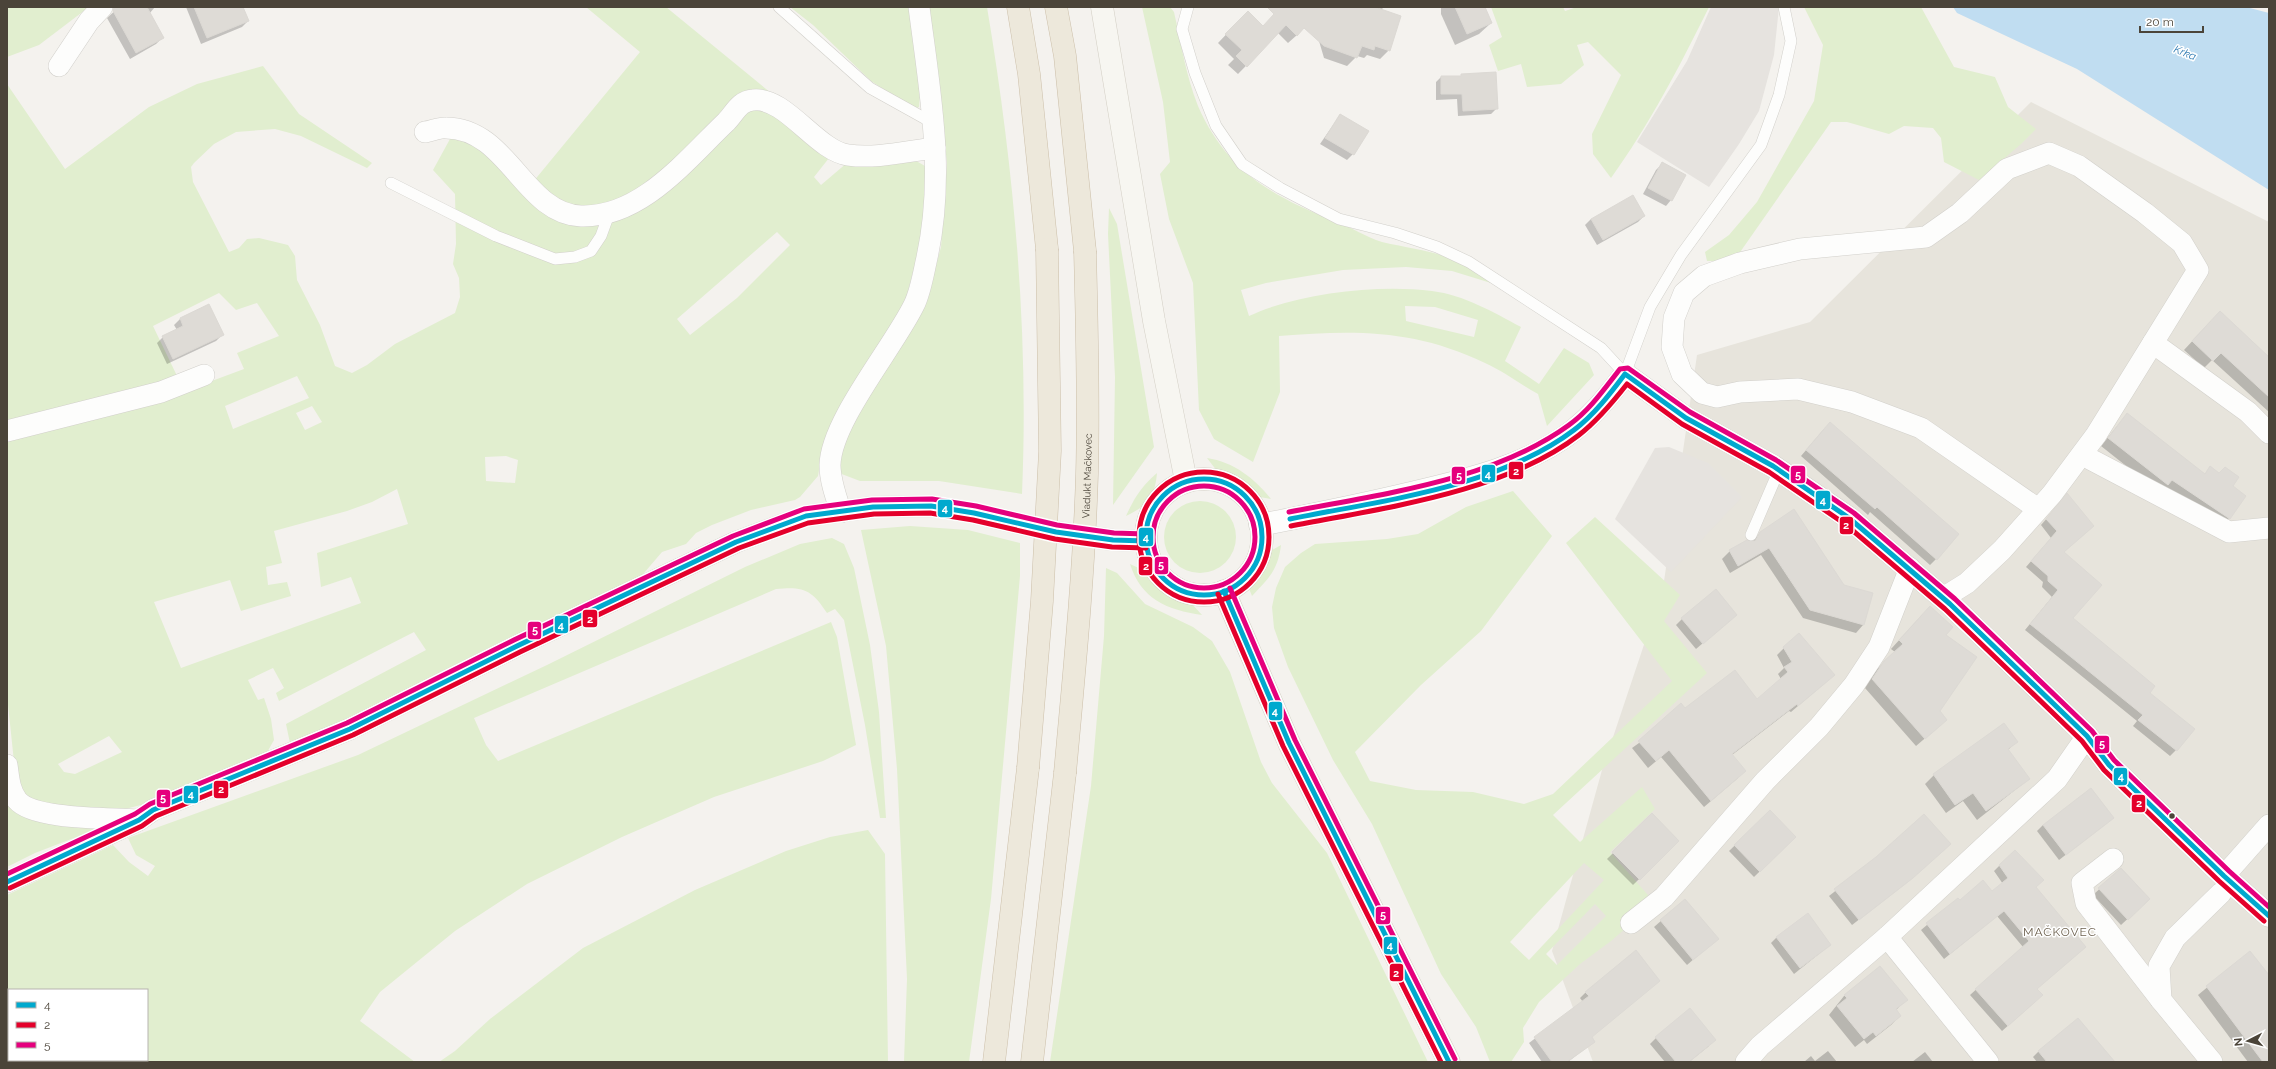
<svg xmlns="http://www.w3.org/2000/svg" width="2276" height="1069" viewBox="0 0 2276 1069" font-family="Raleway,sans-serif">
  <rect width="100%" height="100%" fill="#f4f2ee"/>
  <polygon fill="#e7e4dc" points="2031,102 2269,222 2269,1062 1593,1062 1552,951 1602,770 1663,588 1697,355 1810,322"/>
  <g fill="#e1eecf" fill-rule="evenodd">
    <polygon points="7,7 89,7 39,45 7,57"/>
    <polygon points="586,7 666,7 771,93 655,180 601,207 568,205 533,182 640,52"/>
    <polygon points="790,7 909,7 920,95 919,107 914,109 871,81 813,25"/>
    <path d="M929 7H987C1014 168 1029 331 1022 494L939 481H860L839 473 843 444 853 423 928 295 941 247 947 163Z"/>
    <path d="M1142 7H1170L1174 12C1181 43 1186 76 1198 106 1226 170 1272 197 1335 221 1351 227 1366 237 1382 242 1425 252 1456 252 1491 283L1452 271 1406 267 1343 270 1266 283 1241 290 1249 316C1298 293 1378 284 1432 291 1464 295 1493 312 1521 327L1505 361 1539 384 1564 348 1589 363 1594 375 1547 426 1538 394C1520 384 1503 371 1485 363 1414 329 1355 330 1279 336L1280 392 1253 462 1214 439 1199 410 1193 283 1169 219 1160 174 1170 162 1163 102ZM1405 306 1435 307 1478 320 1474 337 1406 321Z"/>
    <path d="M1491 7H1563L1565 11 1577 7H1709C1681 64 1648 127 1611 178L1593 154 1592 134 1621 75 1588 42 1577 45 1584 65 1561 84 1527 87 1521 64 1498 71 1489 45 1502 37Z"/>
    <polygon points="1804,7 1921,7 1954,67 1995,77 2008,107 2036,129 2021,144 1979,180 1944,162 1941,138 1933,128 1904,126 1889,134 1847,122 1831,122 1736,258 1720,261 1707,261 1705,252 1729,235 1757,202 1814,101 1823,45"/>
    <path d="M263 66 299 114 372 163 367 168 301 136 275 129 236 132 214 144 194 163 191 167 193 182 229 252 239 248 247 239 259 238 288 245 295 256 297 280 320 325 335 366 352 373 367 365 395 344 455 313 460 297 459 278 453 264 456 244 455 194 433 170 450 139 462 136 486 147 520 185 600 220 744 110 768 108 833 153 814 177 821 185 848 162 911 158 925 166 926 209 920 246 905 302 823 447 818 476 800 497 795 500 751 510 712 525 696 533 686 544 662 552 638 580 291 748 286 724 426 650 414 632 279 701 276 693 284 688 273 668 248 680 258 700 264 698 271 719 274 740 265 756 153 802 125 809 71 811 29 800 16 781 7 695V437L201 385 244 369 237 353 279 336 257 303 236 310 219 293 153 326 178 378 7 425V84L65 169 149 107 197 84ZM777 232 790 245 737 298 690 335 677 319ZM297 376 309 398 233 429 225 406ZM312 406 322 422 305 430 296 413ZM506 456 518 460 515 483 486 481 485 457ZM397 489 408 524 317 553 321 587 351 577 361 603 181 668 154 602 230 580 241 611 291 596 287 582 268 585 266 567 282 563 274 531 347 511 372 502ZM109 736 122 752 75 774 64 772 58 764Z"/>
    <polygon points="1109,208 1117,224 1154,447 1113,505 1115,377 1108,234"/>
    <path d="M1207 458C1234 462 1254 478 1271 499L1254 496 1241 482 1220 475Z"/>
    <path d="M1157 473C1155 497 1147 506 1126 516 1134 498 1142 486 1157 473Z"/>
    <path d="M1513 491 1552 536 1481 631 1421 685 1355 752 1370 781 1416 790 1473 792 1524 804 1553 794 1672 681 1566 543 1595 517 1680 595 1664 621 1707 673 1553 815 1580 842 1642 787 1655 809 1610 852 1655 903 1611 941 1580 964 1539 1002 1523 1028 1524 1042 1511 1062H1490L1476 1027 1441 974 1372 824 1333 760 1288 667 1274 628 1272 607 1276 588 1285 567 1301 553 1315 544 1387 539 1418 534 1466 507ZM1584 863 1604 880 1529 960 1510 942ZM1595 904 1606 916 1557 965 1546 954Z"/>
    <circle cx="1200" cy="537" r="36"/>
    <polygon points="910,526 968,530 1020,543 1020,576 991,899 969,1062 904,1062 907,979 897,769 886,646 861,530"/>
    <path d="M832 538 844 544 854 568 870 645 879 712 886 818H880L865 725 844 620 835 609 827 613C812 590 804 586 776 589L474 718 486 745 498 761 831 622 837 637 856 745 823 761 714 797 622 837 527 884 455 931 380 992 360 1021 415 1062H7V895L113 845 129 862 148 876 155 866 136 855 128 838 358 755 547 665 745 567 800 544ZM9 990H147V1060H9Z"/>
    <path d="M1281 545C1278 570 1269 578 1252 596L1248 586 1265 554Z"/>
    <path d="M1130 564 1145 571 1158 585 1171 594 1192 604 1202 615C1167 610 1141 599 1130 564Z"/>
    <polygon points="1106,568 1117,573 1145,604 1193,627 1212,641 1230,672 1261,762 1272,783 1327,853 1428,1062 1050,1062 1091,786 1104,636"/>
    <polygon points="7,788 100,828 35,853 7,867"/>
    <polygon points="868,830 885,854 888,1062 439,1062 455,1051 490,1019 583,948 695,890 786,851 830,837"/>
  </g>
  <g fill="#e6e3df">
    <polygon points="1711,7 1779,7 1774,55 1759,111 1739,144 1709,187 1637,142 1687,61"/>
    <polygon points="1669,447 1708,463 1742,497 1671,572 1615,519 1655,448"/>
  </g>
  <polygon fill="#c0ddf1" points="1953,7 2246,7 2269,13 2269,190 2077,69 1957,13"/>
  <g fill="#0003">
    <polygon points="119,7 155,7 149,14 162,38 156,44 130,59 107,18"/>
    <polygon points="186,7 242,7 248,21 242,27 201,44"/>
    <polygon points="1282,7 1295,7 1297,35 1288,43 1278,33 1238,74 1228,65 1234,59 1218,43 1239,21 1263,27"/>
    <polygon points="1309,7 1383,7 1382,10 1389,50 1380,59 1367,55 1364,58 1357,56 1347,66 1324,58"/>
    <polygon points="1441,7 1484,7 1491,23 1479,34 1455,45 1441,14"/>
    <polygon points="1462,75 1497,108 1491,114 1458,116 1457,99 1436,100 1436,82 1441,77 1460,77"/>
    <polygon points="1340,115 1353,154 1347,160 1320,144"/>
    <polygon points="1662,164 1671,200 1666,206 1643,194 1656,170"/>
    <polygon points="1644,216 1638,222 1597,245 1585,225 1591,219"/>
    <polygon points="208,305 222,335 216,341 167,364 157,343 163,337 177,330 174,325 180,319"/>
    <polygon points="2211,321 2268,357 2269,356 2269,412 2212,360 2204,368 2184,350"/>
    <polygon points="2127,414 2204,475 2211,468 2231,486 2229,518 2221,526 2159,492 2101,446"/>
    <polygon points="1824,429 1936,559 1930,565 1870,512 1868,515 1801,456"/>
    <polygon points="2062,501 2093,526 2063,552 2071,618 2148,693 2176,750 2170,756 2133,726 2137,721 2025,630 2052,597 2042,587 2043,582 2026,567 2051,538 2041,525"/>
    <polygon points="1760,533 1843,586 1872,594 1863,625 1856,633 1803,618 1761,555 1730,573 1722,559 1730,551 1747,541 1752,542"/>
    <polygon points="1922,615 1944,635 1937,728 1916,746 1865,688 1876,670 1895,652 1891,649"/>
    <polygon points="1682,619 1730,620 1696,649 1676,625"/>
    <polygon points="1784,648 1826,682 1791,712 1789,711 1732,755 1738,778 1704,807 1661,757 1648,768 1632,748 1685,710 1757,700 1781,679 1778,674 1784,668 1777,655"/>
    <polygon points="2003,724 2016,742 2008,750 2029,779 1977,820 1963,801 1946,813 1925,784 1934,775"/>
    <polygon points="1770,812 1795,837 1754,877 1729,851"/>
    <polygon points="1652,815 1678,841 1633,885 1607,859"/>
    <polygon points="2107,823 2059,860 2037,831 2043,825"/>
    <polygon points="1943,850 1906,883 1852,925 1829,896 1877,858"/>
    <polygon points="2000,865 2085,947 2036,989 2036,1001 2002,1031 1970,995 2023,947 1997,916 1944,959 1921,930 1958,899 1960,902 1992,892 2003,884 1994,871"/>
    <polygon points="2121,869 2149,899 2121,925 2093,895"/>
    <polygon points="1685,900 1711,944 1687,965 1654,927"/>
    <polygon points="1777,937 1830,945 1794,974 1771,943"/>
    <polygon points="1636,952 1591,1037 1594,1041 1568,1062 1542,1062 1529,1043 1583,1002 1580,998 1586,992"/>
    <polygon points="2250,952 2269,977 2269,1062 2248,1062 2198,995"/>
    <polygon points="1880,967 1906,1000 1895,1011 1900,1016 1891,1025 1867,1044 1864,1040 1855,1047 1829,1015 1844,996"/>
    <polygon points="1656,1038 1709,1046 1689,1062 1665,1062 1650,1044"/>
    <polygon points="1828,1051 1837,1062 1804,1062 1811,1056 1815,1061"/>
    <polygon points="2039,1051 2114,1062 2037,1062 2033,1057"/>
    <polygon points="1925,1052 1933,1062 1912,1062"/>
  </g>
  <g fill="#dedbd6" stroke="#dcd9d4">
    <polygon points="114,7 147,7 164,38 136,53 113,11"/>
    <polygon points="194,7 243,7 249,21 207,38"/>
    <polygon points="1267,7 1375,7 1401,16 1390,51 1375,46 1374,50 1362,46 1357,58 1324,46 1304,28 1297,36 1286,25 1247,67 1236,56 1242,50 1225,34 1248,11 1263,26 1274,14"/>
    <polygon points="1455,7 1485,7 1492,23 1467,34"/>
    <polygon points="1496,72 1498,109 1463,111 1462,94 1441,94 1441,76 1461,76 1461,74"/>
    <polygon points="1340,114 1369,131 1354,155 1325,138"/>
    <polygon points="1662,162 1686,175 1672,201 1648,188"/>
    <polygon points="1633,195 1645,216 1603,240 1591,219"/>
    <polygon points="209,304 224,335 173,359 162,336 183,326 180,318"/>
    <polygon points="2220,311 2269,357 2269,397 2221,353 2213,361 2192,341"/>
    <polygon points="2127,413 2205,474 2210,466 2219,473 2225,467 2239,477 2233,486 2246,496 2230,519 2172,480 2168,485 2108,438"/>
    <polygon points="1830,422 1959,534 1937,560 1877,507 1875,509 1806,450"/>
    <polygon points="2067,493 2094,526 2064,552 2102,585 2073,618 2155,686 2150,693 2195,729 2177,751 2138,720 2143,715 2030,624 2058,590 2048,581 2048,576 2031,561 2057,531 2046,519"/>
    <polygon points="1794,509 1844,585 1873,593 1864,625 1810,610 1769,548 1738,566 1729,550 1747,540 1755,541 1760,532"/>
    <polygon points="1716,589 1737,615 1703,644 1681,618"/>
    <polygon points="1930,606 1953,627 1946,635 1977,657 1940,711 1947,720 1925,739 1872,679 1884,661 1903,644 1899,640"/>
    <polygon points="1799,633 1835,675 1798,706 1797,704 1732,754 1746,771 1711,801 1669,750 1656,761 1638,741 1681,703 1685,708 1735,670 1757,699 1788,672 1784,667 1792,662 1783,647"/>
    <polygon points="2004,723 2018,742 2008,749 2030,779 1986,811 1973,793 1955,805 1933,774"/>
    <polygon points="2091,788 2114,818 2066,855 2043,825"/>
    <polygon points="1770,810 1796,837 1760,872 1734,845"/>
    <polygon points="1652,813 1679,841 1640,880 1612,852"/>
    <polygon points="1924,814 1951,844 1913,878 1859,920 1834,889 1876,857"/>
    <polygon points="2015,850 2044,880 2036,887 2086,947 2037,989 2043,995 2008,1026 1975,989 2029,941 2004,911 1950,954 1926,923 1958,898 1960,900 1983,880 1992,891 2008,878 1999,865"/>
    <polygon points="2121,868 2150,899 2128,920 2098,888"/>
    <polygon points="1685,899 1719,939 1693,960 1660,920"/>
    <polygon points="1808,913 1831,945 1800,968 1776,937"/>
    <polygon points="1636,950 1660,981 1592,1037 1595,1042 1567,1062 1552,1062 1534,1037 1589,996 1585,992"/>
    <polygon points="2250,951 2269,975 2269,1062 2263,1062 2206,986"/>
    <polygon points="1880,966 1908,1000 1896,1009 1901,1016 1876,1036 1873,1032 1864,1039 1837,1006 1847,998 1844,995"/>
    <polygon points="1690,1008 1716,1040 1689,1062 1676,1062 1655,1037"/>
    <polygon points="2078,1018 2115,1062 2047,1062 2038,1051"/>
  </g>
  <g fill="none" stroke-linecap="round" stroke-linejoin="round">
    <defs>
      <g id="service">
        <polyline points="779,7 870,88 933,123"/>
        <polyline points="1188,7 1182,29 1195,73 1216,126 1242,164 1280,188 1339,219 1395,233 1437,247 1469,262 1601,348 1625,374"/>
        <polyline points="391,183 496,236 555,259 575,257 591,251 601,236 609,214"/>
        <polyline points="1625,374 1650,307 1681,255 1761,145 1779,95 1791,41 1784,7"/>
        <polyline points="1751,535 1779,470"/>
      </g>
      <g id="minor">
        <polyline points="59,66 89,21 102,7"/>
        <path d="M425 132C432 131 440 127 446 128 508 128 524 214 581 216 641 218 686 160 726 122 735 113 739 101 753 100 785 96 817 151 848 155 876 159 908 151 935 148"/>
        <polyline points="2153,343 2248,412 2269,433"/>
        <polyline points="7,431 161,392 204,375"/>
        <polyline points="2090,459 2229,532 2269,528"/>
        <path d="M841 512C836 497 830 481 830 465 831 421 893 348 914 305 920 293 923 276 926 262 946 176 930 93 919 7"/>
        <polyline points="1943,598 1967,583 2002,550 2052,494 2096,435 2198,270 2182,243 2145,213 2079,166 2049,153 2007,169 1960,213 1926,237 1800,249 1740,263 1704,276 1684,293 1674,318 1672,347 1682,374 1702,393 1717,397 1740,392 1798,389 1852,402 1921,428 2038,509"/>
        <path d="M7 765C9 778 9 789 17 800 33 820 111 818 136 820"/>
        <polyline points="2113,859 2082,883 2086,903 2161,1000"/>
        <polyline points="2224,876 2269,825"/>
        <polyline points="7,882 139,820 153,810 350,729 517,646 736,542 806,516 873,507 931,506 974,513 1056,532 1113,540 1146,541"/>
        <polyline points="1631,923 1664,897 1765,781 1819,727 1854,685 1879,647 1910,568"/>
        <polyline points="1887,937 1988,1062"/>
        <polyline points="1746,1062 1760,1046 1887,937 2057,779 2087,736"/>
        <polyline points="2212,1062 2161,1000 2159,966 2175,938 2221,893"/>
      </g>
      <path id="tertiary" d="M1260 525C1311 515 1361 505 1411 493 1467 480 1528 466 1574 430 1594 414 1610 395 1625 374L1686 418 1773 466 1849 518 1950 604 2087 736 2109 765 2224 876 2269 916"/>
      <g id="secondary">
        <polyline points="1102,7 1154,321 1186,481"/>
        <circle cx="1204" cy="537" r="58"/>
        <polyline points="1224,591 1289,743 1449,1062"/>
      </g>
      <g id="motorway">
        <polyline points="1018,7 1029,74 1047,249"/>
        <polyline points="1056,7 1065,56 1085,251"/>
        <polyline points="994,1062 1028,768"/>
        <polyline points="1032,1062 1065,773"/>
      </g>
    </defs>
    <use href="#service" stroke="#d2d0cb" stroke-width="12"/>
    <use href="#minor" stroke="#d2d0cb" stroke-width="22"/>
    <use href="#tertiary" stroke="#d2d0cb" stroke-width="23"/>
    <use href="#secondary" stroke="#d3cfc5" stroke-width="23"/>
    <use href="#motorway" stroke="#ccbfa9" stroke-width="23"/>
    <use href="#service" stroke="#fdfdfc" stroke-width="11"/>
    <use href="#minor" stroke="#fdfdfc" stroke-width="21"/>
    <use href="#tertiary" stroke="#fdfdfc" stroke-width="22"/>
    <use href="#secondary" stroke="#f7f6f1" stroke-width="22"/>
    <use href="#motorway" stroke="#ede8db" stroke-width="22"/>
    <defs>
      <g id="motorway-bridge">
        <polyline points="1028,768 1042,601 1050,451 1047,249"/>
        <path id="s1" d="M1065 773C1074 674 1084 574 1087 474 1089 400 1087 325 1085 251"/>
      </g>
    </defs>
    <use href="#motorway-bridge" stroke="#ccbfa9" stroke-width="23" stroke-linecap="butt"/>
    <use href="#motorway-bridge" stroke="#ede8db" stroke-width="22"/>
    <defs>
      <g id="bus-1">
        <circle cx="1204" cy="537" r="58"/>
        <path d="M1290 519C1383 500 1497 488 1574 430 1594 415 1610 394 1625 374L1686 418 1773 466 1849 518 1950 604 2087 736 2109 765 2224 876 2269 916"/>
        <polyline points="1224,591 1289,743 1449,1062"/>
        <polyline points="7,882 139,820 153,810 350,729 517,646 736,542 806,516 873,507 931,506 974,513 1056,532 1113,540 1146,541"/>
      </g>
      <g id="bus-2">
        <circle cx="1204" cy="537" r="65"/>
        <path d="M1291 526C1382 508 1504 493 1579 435 1597 421 1613 402 1627 384L1682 424 1769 472 1845 524 1945 609 2082 741 2104 770 2219 881 2264 921"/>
        <polyline points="1218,594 1283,746 1441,1062"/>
        <polyline points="10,888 142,826 156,816 353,735 520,652 739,548 808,523 874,514 930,513 973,520 1055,539 1112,547 1146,548"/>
      </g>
      <g id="bus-3">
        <circle cx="1204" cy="537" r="51"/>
        <path d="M1289 512C1381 494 1492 481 1569 425 1590 410 1605 388 1620 369L1628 368 1690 412 1776 460 1854 513 1955 599 2092 731 2114 760 2229 871 2269 907"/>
        <polyline points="1230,588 1295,740 1455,1059"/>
        <polyline points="7,874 135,814 150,804 347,723 514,640 733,536 804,509 872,500 932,499 976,506 1057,525 1114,533 1146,534"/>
      </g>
    </defs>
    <use href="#bus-1" stroke="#fff" stroke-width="8"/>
    <use href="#bus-2" stroke="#fff" stroke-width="8"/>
    <use href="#bus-3" stroke="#fff" stroke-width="8"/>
    <use href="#bus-1" stroke="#00a9ce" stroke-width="5"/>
    <use href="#bus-2" stroke="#e4002b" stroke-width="5"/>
    <use href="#bus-3" stroke="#e5007d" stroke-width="5"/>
  </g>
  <circle fill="#4b4439" stroke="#fff" stroke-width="1.5" cx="2172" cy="816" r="3.5"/>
  <g text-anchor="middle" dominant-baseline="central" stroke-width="3" stroke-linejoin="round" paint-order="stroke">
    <g font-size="10" fill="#4b4439" stroke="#fff">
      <text stroke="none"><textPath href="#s1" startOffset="298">Viadukt Mačkovec</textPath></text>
    </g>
    <g font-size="11" font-style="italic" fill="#2e7ab2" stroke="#fff">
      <text transform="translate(2185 53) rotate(22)">Krka</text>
    </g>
    <g font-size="12" letter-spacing="1" fill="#6e6250" stroke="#fff">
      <text x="2060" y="932">MAČKOVEC</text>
    </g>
  </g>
  <g stroke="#fff" stroke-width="1.5">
    <rect x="1508" y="461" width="16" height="19" rx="4" fill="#e4002b"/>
    <rect x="1481" y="464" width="15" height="19" rx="4" fill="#00a9ce"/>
    <rect x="1790" y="465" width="16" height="19" rx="4" fill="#e5007d"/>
    <rect x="1451" y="466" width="15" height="19" rx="4" fill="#e5007d"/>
    <rect x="1815" y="490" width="16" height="20" rx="4" fill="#00a9ce"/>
    <rect x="937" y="499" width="16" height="19" rx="4" fill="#00a9ce"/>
    <rect x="1839" y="516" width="15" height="19" rx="4" fill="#e4002b"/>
    <rect x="1138" y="527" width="16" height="20" rx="4" fill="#00a9ce"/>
    <rect x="1154" y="556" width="15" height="19" rx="4" fill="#e5007d"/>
    <rect x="1138" y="556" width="15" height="20" rx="4" fill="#e4002b"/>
    <rect x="582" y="609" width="16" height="19" rx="4" fill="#e4002b"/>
    <rect x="554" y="615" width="15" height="19" rx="4" fill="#00a9ce"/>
    <rect x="527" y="621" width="15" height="19" rx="4" fill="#e5007d"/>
    <rect x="1268" y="701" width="15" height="20" rx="4" fill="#00a9ce"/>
    <rect x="2094" y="735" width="16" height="19" rx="4" fill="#e5007d"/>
    <rect x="2113" y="767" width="15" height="19" rx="4" fill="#00a9ce"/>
    <rect x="213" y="780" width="16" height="19" rx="4" fill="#e4002b"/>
    <rect x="183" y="785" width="16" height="19" rx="4" fill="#00a9ce"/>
    <rect x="156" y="789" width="15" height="19" rx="4" fill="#e5007d"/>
    <rect x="2131" y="794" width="15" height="19" rx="4" fill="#e4002b"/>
    <rect x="1375" y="906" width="16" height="19" rx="4" fill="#e5007d"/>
    <rect x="1383" y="936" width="15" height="19" rx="4" fill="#00a9ce"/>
    <rect x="1389" y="963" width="15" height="19" rx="4" fill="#e4002b"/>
  </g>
  <g font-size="11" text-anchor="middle" font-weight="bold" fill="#fff">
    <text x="1516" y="475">2</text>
    <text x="1488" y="478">4</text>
    <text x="1798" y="479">5</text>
    <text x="1459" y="480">5</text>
    <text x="1823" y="504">4</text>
    <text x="945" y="512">4</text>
    <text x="1846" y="529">2</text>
    <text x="1146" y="541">4</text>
    <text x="1161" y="569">5</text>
    <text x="1146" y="570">2</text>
    <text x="590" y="623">2</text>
    <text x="561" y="629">4</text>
    <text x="535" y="634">5</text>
    <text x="1275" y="715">4</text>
    <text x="2102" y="748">5</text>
    <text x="2121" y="780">4</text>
    <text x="221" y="793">2</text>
    <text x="191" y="798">4</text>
    <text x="163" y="802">5</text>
    <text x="2139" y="807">2</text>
    <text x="1383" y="919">5</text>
    <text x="1390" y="949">4</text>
    <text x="1396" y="977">2</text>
  </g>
  <rect width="2276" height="1069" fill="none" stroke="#4b4439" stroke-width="16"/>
  <rect x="8" y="989" width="140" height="72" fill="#ffffff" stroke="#b7b4b0"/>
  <rect x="16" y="1002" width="20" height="6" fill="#00a9ce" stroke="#b7b4b0"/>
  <text x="44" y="1009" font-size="12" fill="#4b4439">4</text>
  <rect x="16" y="1022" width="20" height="6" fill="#e4002b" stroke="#b7b4b0"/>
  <text x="44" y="1029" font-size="12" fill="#4b4439">2</text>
  <rect x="16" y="1042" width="20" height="6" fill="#e5007d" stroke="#b7b4b0"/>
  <text x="44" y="1049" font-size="12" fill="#4b4439">5</text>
  <g transform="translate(2248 1041) rotate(264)" stroke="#ffffff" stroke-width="3" paint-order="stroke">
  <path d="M0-3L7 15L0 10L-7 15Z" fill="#4b4439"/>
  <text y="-6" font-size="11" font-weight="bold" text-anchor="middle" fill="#4b4439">N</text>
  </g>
  <path d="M2140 26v6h63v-6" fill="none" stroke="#4b4439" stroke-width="2"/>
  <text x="2146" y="26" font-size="12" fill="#4b4439" stroke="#ffffff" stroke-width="3" paint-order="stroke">20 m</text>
</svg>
